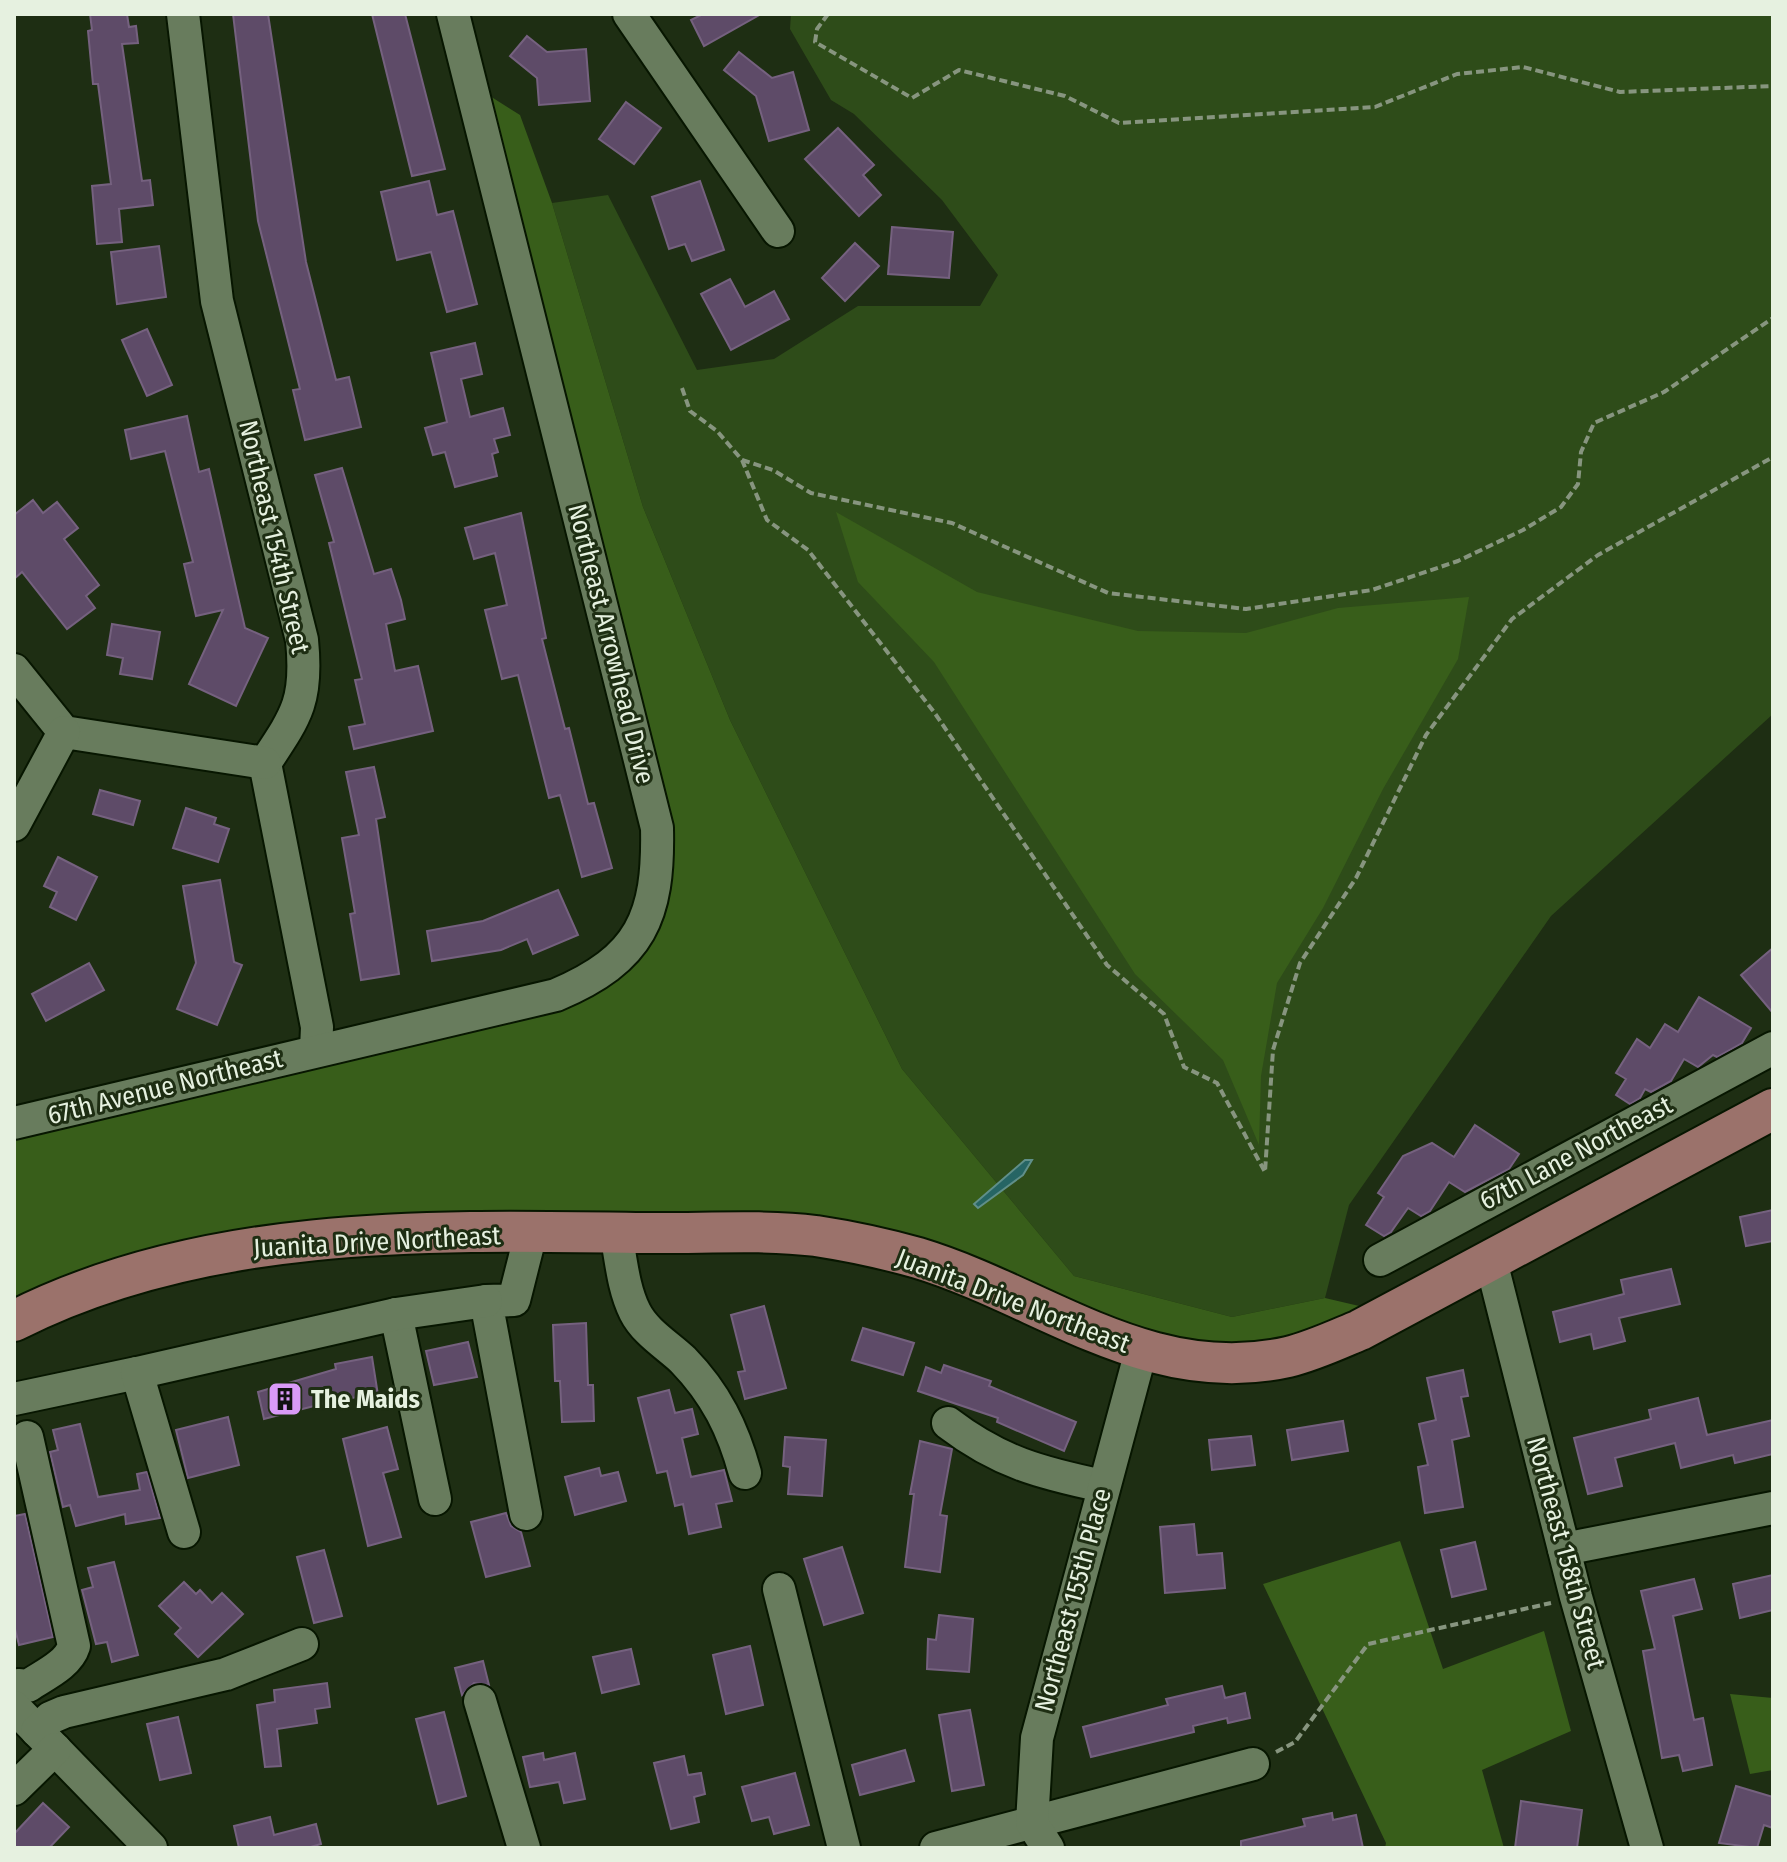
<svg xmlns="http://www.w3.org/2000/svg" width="1787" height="1862" viewBox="0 0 1787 1862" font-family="'Fira Sans Condensed',sans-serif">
  <rect width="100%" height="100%" fill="#1e2e13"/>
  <polygon fill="#2e4c19" points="791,14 1773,14 1773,714 1551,916 1349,1205 1325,1298 1232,1317 1074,1276 902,1069 730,720 643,507 552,203 608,195 697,370 774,359 858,306 980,306 998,275 942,200 854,114 831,100 790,29"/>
  <g fill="#385e1a">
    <polygon points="471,84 520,115 552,203 643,507 730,720 902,1069 1074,1276 1232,1317 1325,1298 1402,1316 1235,1375 816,1245 246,1259 14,1323 14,1123 595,978 658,869"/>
    <polygon points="836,512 977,592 1138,631 1246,633 1338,608 1469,597 1458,659 1383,789 1323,908 1277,983 1261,1076 1259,1145 1223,1060 1135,974 934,662 858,582"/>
    <polygon points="1400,1541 1443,1669 1544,1631 1571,1731 1482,1770 1504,1848 1385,1848 1386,1843 1263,1584"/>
    <polygon points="1730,1694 1773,1698 1773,1770 1750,1774"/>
  </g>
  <polygon fill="#266564" stroke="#608f89" stroke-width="2" points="1025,1160 1032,1160 1023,1175 978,1208 974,1204"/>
  <g fill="#5e4b68" stroke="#75617f" stroke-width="2">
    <polygon points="90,14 127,14 129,27 136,26 138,43 122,44 142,181 150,180 153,205 119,209 122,242 97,244 92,186 111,184 98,84 93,84 88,31 92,30"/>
    <polygon points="233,14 268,14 306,262 336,380 349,377 361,427 305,440 293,390 300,389 258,221"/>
    <polygon points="372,14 405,14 445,169 412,176"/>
    <polygon points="703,14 761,14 704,46 691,20"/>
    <polygon points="527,36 547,52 586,49 590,101 539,105 537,78 510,56"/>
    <polygon points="739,52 772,78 793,72 809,130 769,141 756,96 724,70"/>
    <polygon points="626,102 661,128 634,164 599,139"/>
    <polygon points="838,128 874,165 863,175 881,195 859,216 805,159"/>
    <polygon points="429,181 437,215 453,211 477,304 447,312 431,252 397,260 381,192"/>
    <polygon points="700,181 724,250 692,261 685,244 669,249 652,197"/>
    <polygon points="892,227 953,232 949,278 888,274"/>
    <polygon points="855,243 879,266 845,301 822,278"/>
    <polygon points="159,246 166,297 117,304 111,252"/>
    <polygon points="730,279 745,307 774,291 789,319 731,350 701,294"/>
    <polygon points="147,329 172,385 147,396 122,340"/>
    <polygon points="475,343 482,374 461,379 470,417 503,408 510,435 494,439 498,452 492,454 497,476 455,487 445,452 433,455 425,428 447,422 431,353"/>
    <polygon points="187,416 199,472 209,469 245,628 268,638 236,706 189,684 223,610 196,616 184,564 193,562 165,451 131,459 125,430"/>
    <polygon points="342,468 374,574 391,569 401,600 405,619 386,624 395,671 418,666 433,731 354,749 349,727 365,724 355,680 362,679 329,543 334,542 315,475"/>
    <polygon points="33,500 43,513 57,502 78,528 64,539 99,585 86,596 95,608 67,629 22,572 14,579 14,515"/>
    <polygon points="521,513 546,638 542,639 565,729 569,728 588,804 594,803 612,868 582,877 560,795 549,798 518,675 502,679 485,610 507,605 495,553 474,559 465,528"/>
    <polygon points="112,624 160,632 152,679 120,674 123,658 107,655"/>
    <polygon points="374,767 385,817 376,819 399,974 361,980 350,914 355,913 342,838 359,835 346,772"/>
    <polygon points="100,790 140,801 133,825 93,814"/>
    <polygon points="186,808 216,818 214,824 229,829 218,862 173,848"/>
    <polygon points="58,857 97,877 76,920 50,907 57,892 44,886"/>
    <polygon points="220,880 234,962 242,965 217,1025 177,1009 196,963 183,886"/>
    <polygon points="558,890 578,935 533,954 527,939 501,950 432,961 427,931 483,921"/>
    <polygon points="1773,948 1773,1013 1741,975"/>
    <polygon points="89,963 104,990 46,1021 32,994"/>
    <polygon points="1699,997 1751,1028 1742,1043 1717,1057 1713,1055 1698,1067 1684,1059 1671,1081 1651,1092 1645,1089 1640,1098 1630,1104 1616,1095 1626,1079 1616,1073 1637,1039 1650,1048 1665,1024 1678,1032"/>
    <polygon points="1475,1125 1519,1154 1509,1169 1465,1192 1449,1182 1430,1211 1421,1216 1408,1208 1391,1232 1384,1236 1366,1225 1384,1197 1378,1193 1403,1156 1432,1143 1454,1157"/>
    <polygon points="1773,1210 1773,1241 1746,1246 1740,1217"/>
    <polygon points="1671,1269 1680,1304 1619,1318 1625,1341 1594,1349 1591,1334 1560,1342 1553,1312 1624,1294 1621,1280"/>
    <polygon points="764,1306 786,1388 745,1399 738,1372 745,1371 731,1315"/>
    <polygon points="586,1323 588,1385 593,1385 594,1421 562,1422 560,1381 555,1381 553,1325"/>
    <polygon points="863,1328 914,1343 903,1375 852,1360"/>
    <polygon points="468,1342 477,1377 434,1385 426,1351"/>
    <polygon points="372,1357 378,1395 341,1399 264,1419 258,1392 336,1369 335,1364"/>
    <polygon points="944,1365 991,1381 989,1386 1076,1422 1064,1451 997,1422 998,1418 918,1391 926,1367 941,1373"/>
    <polygon points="1463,1370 1468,1396 1461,1397 1469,1436 1452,1440 1463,1507 1425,1513 1418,1467 1428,1465 1419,1424 1436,1420 1427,1378"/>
    <polygon points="669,1390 675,1413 692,1409 698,1434 682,1438 691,1477 724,1470 732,1501 716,1504 721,1527 689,1534 683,1504 675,1506 667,1471 657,1473 638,1398"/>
    <polygon points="1698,1398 1707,1435 1773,1420 1773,1454 1735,1463 1733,1455 1681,1468 1675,1443 1615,1458 1622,1486 1588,1494 1574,1438 1651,1419 1649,1410"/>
    <polygon points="228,1417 239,1465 188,1478 176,1430"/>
    <polygon points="1343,1421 1348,1451 1292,1460 1287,1430"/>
    <polygon points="80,1424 98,1497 140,1490 137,1474 147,1472 160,1518 126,1524 125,1514 76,1526 70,1505 63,1507 50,1452 58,1450 53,1430"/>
    <polygon points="387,1427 398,1469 383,1473 401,1537 368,1546 343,1439"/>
    <polygon points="1251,1436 1255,1465 1212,1470 1209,1440"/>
    <polygon points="785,1437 826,1440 822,1496 788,1494 790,1467 783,1466"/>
    <polygon points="920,1441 952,1449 940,1515 947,1516 940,1572 905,1567 914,1494 910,1494"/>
    <polygon points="599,1468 601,1476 618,1472 626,1501 575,1515 565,1477"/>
    <polygon points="506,1513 511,1526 521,1532 530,1566 486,1577 471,1522"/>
    <polygon points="25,1514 53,1637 19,1645 14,1625 14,1516"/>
    <polygon points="1194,1524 1197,1555 1222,1553 1225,1588 1165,1593 1160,1527"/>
    <polygon points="1475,1542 1486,1589 1452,1597 1441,1550"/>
    <polygon points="842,1547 863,1613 824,1625 804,1559"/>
    <polygon points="324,1550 342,1616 314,1623 297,1557"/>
    <polygon points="114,1562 138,1655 112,1662 107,1642 96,1644 82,1590 93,1587 88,1568"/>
    <polygon points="1773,1575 1773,1610 1740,1618 1733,1584"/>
    <polygon points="1694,1579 1702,1609 1673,1616 1694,1720 1703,1718 1712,1765 1683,1771 1679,1755 1662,1758 1643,1651 1655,1649 1641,1591"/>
    <polygon points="184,1582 196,1594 200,1590 212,1603 222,1593 243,1614 198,1657 175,1634 181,1628 159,1606"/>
    <polygon points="939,1615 973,1619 969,1672 927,1669 928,1639 936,1640"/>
    <polygon points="750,1646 763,1705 726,1714 713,1655"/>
    <polygon points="631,1649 639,1684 602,1693 593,1657"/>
    <polygon points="483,1661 489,1685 474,1683 462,1695 455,1668"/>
    <polygon points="327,1683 330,1707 315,1709 317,1723 277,1729 281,1766 265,1767 257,1705 275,1702 274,1690"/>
    <polygon points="1222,1686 1225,1698 1245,1693 1250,1718 1228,1723 1227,1718 1193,1726 1194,1732 1091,1757 1083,1727 1168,1705 1166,1699"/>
    <polygon points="970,1710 984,1785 952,1791 939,1715"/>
    <polygon points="444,1712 466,1796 438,1804 416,1719"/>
    <polygon points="178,1717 191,1773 160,1780 147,1724"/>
    <polygon points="905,1750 914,1781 860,1795 852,1765"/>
    <polygon points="543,1753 544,1760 575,1753 585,1799 564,1803 559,1782 530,1787 523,1757"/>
    <polygon points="684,1756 688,1775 701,1773 705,1794 694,1797 699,1822 671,1829 654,1763"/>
    <polygon points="795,1773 809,1825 774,1834 769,1817 752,1821 742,1787"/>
    <polygon points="1736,1786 1773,1797 1773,1828 1764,1825 1757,1848 1719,1843"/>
    <polygon points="1521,1801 1582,1810 1577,1848 1515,1848"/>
    <polygon points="43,1803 69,1827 49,1848 14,1848 14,1834"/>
    <polygon points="1332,1813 1333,1820 1356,1815 1363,1848 1241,1848 1241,1841 1305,1826 1303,1819"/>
    <polygon points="270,1817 274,1835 316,1824 321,1844 307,1848 239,1848 234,1826"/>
  </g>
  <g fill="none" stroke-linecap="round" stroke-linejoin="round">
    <defs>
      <g id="minor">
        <path d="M183 14 217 301 302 640C308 700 297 715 265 763L317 1027 316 1050"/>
        <polyline points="629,14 778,231"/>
        <polyline points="14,670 64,732 265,763"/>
        <polyline points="14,825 64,732"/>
        <path d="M14 1123 556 995C641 959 659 917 657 828L453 14"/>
        <path d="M616 1233C621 1259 623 1288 635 1312 645 1332 667 1345 683 1360 716 1394 733 1429 745 1473"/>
        <polyline points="1490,1257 1576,1597 1647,1848"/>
        <polyline points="1380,1260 1773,1048"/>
        <polyline points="396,1314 435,1499"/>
        <polyline points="14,1399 137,1373"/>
        <path d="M948 1423C999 1462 1041 1473 1103 1486"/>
        <polyline points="526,1514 486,1301 514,1300 531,1233"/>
        <polyline points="184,1532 137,1373 396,1314 486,1301"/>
        <polyline points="1564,1549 1773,1508"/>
        <polyline points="779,1589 844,1848"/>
        <path d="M14 1690 18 1685 28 1686C44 1675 68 1665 74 1646L27 1437"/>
        <polyline points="480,1701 524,1848"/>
        <polyline points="14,1707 151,1848"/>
        <polyline points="37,1731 50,1718 64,1712 226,1674 302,1644"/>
        <polyline points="14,1789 55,1749"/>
        <polyline points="936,1848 1253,1764"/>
        <polyline points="1048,1848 1032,1823 1037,1738 1141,1351"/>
      </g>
      <path id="major" d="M14 1321C205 1224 434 1230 642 1233 699 1234 760 1229 816 1236 849 1241 886 1249 918 1258 1043 1296 1149 1388 1288 1357 1313 1351 1336 1340 1360 1330L1773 1109"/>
    </defs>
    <use href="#minor" stroke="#071600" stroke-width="36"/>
    <use href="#major" stroke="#071600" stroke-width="44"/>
    <g stroke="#87957f" stroke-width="4" stroke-dasharray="8 4" stroke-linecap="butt">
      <polyline points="828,14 817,29 815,42 912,98 959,70 1065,96 1119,123 1375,107 1457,74 1523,67 1620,92 1773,86"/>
      <polyline points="682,388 690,411 717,431 742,460 767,520 808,550 934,712 1107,965 1164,1014 1184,1067 1217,1083 1265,1172 1273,1050 1300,963 1356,878 1426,735 1512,619 1598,555 1773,457"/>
      <polyline points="742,460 773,470 811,493 952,523 1108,593 1246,609 1372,590 1458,561 1523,530 1561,507 1578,484 1581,452 1594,423 1664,392 1773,318"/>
      <polyline points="1276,1752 1295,1742 1368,1644 1551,1603"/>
    </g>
    <use href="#minor" stroke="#687c5d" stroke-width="32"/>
    <use href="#major" stroke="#9b726b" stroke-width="40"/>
  </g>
  <defs>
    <symbol id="building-square" viewBox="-11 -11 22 22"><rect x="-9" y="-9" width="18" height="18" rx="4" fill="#d99af7" stroke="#1e2e13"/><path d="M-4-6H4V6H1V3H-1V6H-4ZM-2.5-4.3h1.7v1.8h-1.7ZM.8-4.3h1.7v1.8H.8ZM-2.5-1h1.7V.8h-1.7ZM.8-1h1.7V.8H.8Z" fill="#111"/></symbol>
  </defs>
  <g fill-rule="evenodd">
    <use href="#building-square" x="265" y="1379" width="40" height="40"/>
  </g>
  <g text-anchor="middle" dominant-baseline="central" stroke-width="6" stroke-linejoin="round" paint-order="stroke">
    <g font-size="26" fill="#e6f1e0" stroke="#1e2e13">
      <text transform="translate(274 537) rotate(77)">Northeast 154th Street</text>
      <text transform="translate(611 644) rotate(76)">Northeast Arrowhead Drive</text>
      <text transform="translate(165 1087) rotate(-14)">67th Avenue Northeast</text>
      <text transform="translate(1576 1153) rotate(-28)">67th Lane Northeast</text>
      <text transform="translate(377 1242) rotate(-3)">Juanita Drive Northeast</text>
      <text transform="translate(1013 1301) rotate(21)">Juanita Drive Northeast</text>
      <text transform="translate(1566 1553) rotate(75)">Northeast 158th Street</text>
      <text transform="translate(1073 1600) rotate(-75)">Northeast 155th Place</text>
    </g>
    <g font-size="26" font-weight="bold" fill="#e6f1e0" stroke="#1e2e13" text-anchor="start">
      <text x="311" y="1399">The Maids</text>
    </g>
  </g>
  <rect width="1787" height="1862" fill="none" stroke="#e6f1e0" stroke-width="32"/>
</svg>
